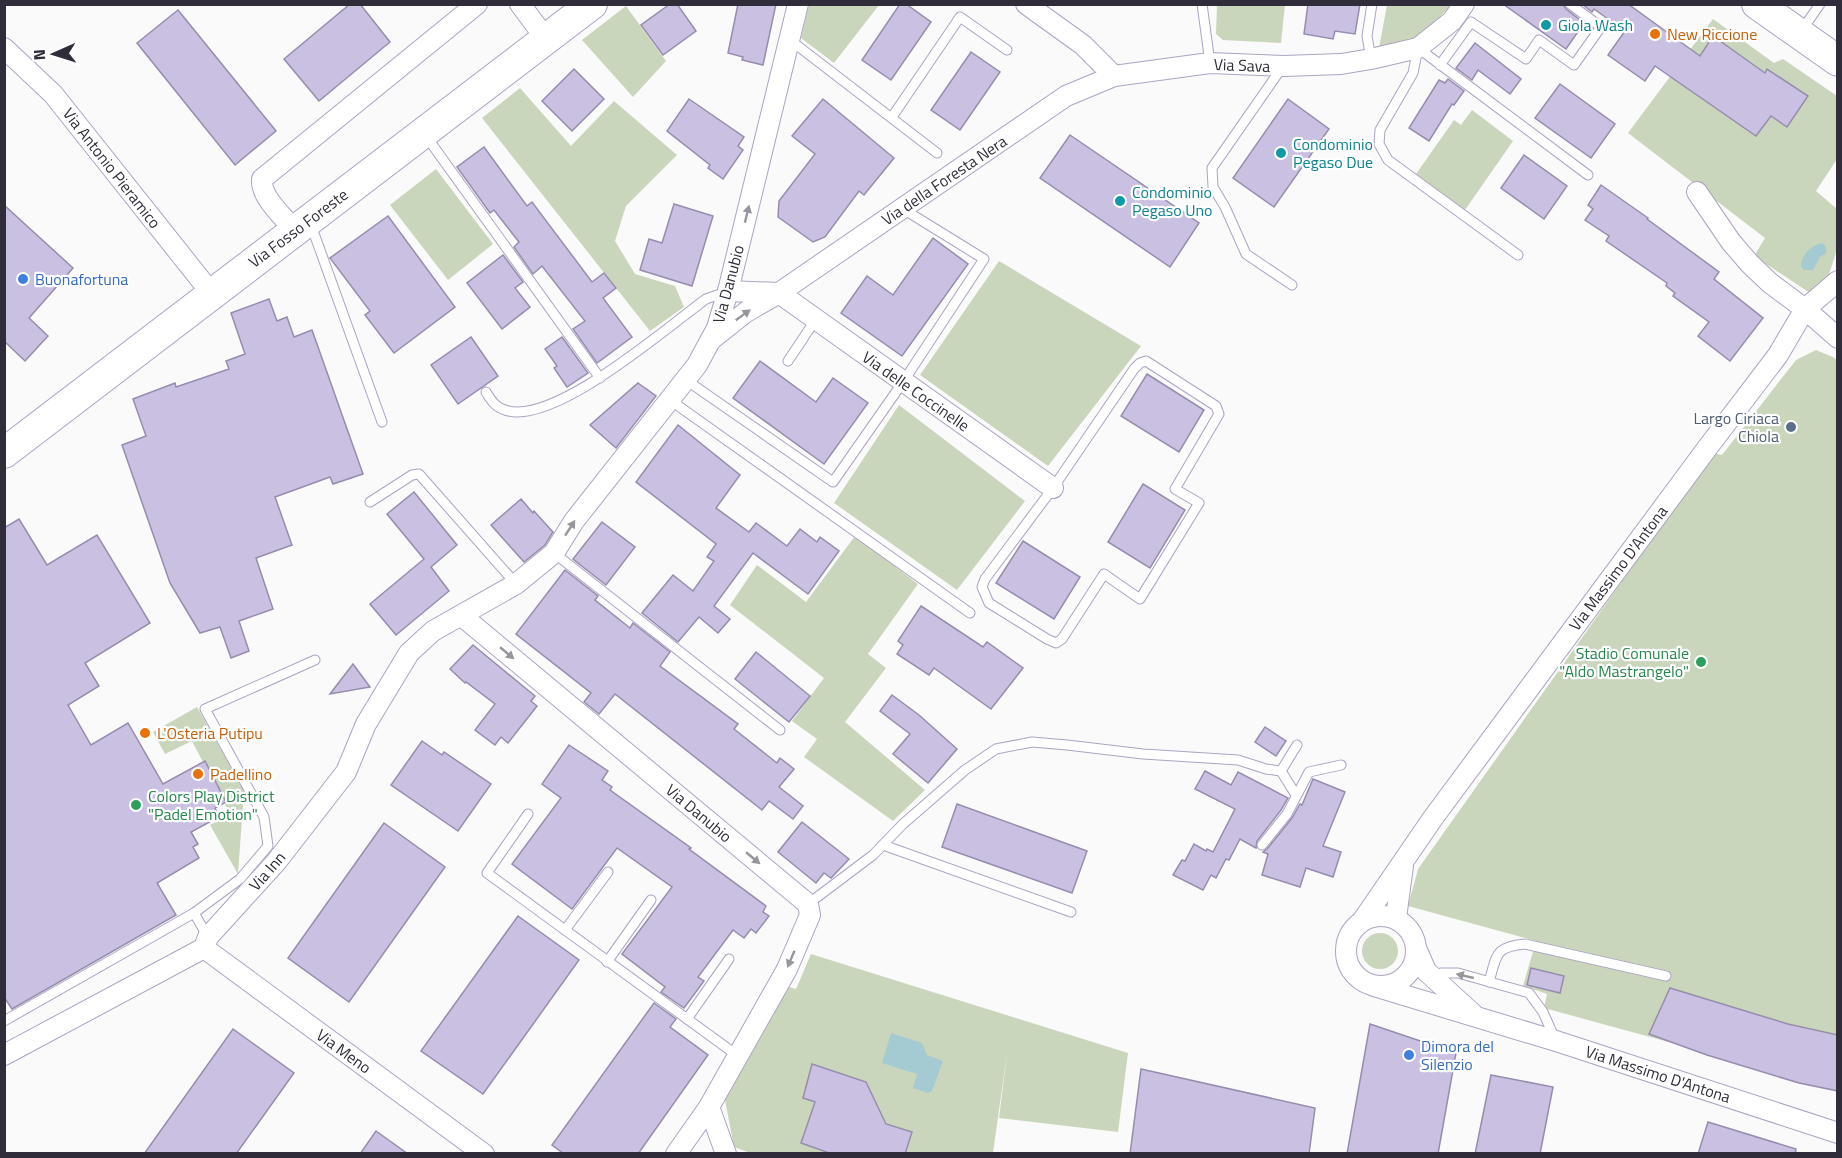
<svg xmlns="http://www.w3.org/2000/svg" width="1842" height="1158" viewBox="0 0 1842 1158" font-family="'Titillium Web',sans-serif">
  <rect width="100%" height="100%" fill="#fafafa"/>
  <g fill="#cad6bc">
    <polygon points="809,5 809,4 879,5 834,63 801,38"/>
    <polygon points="1217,5 1285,5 1281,43 1223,40 1216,34"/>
    <polygon points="1387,5 1451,5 1430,27 1413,38 1379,48"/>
    <polygon points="626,6 666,61 633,97 582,40"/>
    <polygon points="1713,19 1774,63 1783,59 1837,96 1837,159 1816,191 1837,209 1837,249 1828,278 1810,293 1754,256 1765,238 1628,133"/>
    <polygon points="520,88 571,146 614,101 677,155 626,206 615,241 635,274 675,286 684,307 650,331 482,118"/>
    <polygon points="1472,110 1513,141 1465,210 1416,174 1454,120 1461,125"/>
    <polygon points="436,169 493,244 448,280 390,205"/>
    <polygon points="999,261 1141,346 1048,466 920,375"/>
    <polygon points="1816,350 1833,357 1838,361 1837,1088 1544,1008 1547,994 1523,986 1536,941 1408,906 1418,869 1713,453 1722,455 1796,360"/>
    <polygon points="899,405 1025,501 957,590 834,503"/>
    <polygon points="855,536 918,584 868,654 886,668 845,722 925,790 893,821 804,757 817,739 792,721 824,678 730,605 757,565 806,602"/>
    <polygon points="197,707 244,791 238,874 210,825 230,814 192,741 165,754 153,732"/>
    <circle cx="1380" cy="951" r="18"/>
    <polygon points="811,954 1128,1053 1118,1132 999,1118 1007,1053 993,1153 750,1153 734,1147 725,1100 789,987 796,989"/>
  </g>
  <g fill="#a4cad2">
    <path d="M1822 243 1826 247V253L1820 257 1813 270H1804L1801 266C1801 255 1812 245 1822 243Z"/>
    <polygon points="891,1033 922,1043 927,1055 943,1061 932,1091 928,1093 913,1088 917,1074 882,1063"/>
  </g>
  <g fill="#cac0e2" stroke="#968dae" stroke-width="1.5">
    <polygon points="350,4 360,4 390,42 319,101 284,59"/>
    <polygon points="670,4 677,4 696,31 663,55 641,25"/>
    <polygon points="738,4 776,4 763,65 742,60 743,57 728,53"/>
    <polygon points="900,4 906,4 931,22 891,80 862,60"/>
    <polygon points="1308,4 1360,4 1355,34 1335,31 1333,39 1304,34"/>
    <polygon points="1503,4 1563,4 1566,9 1584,23 1566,49"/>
    <polygon points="1582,4 1628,4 1700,56 1713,36 1765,73 1767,69 1808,96 1787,127 1771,116 1756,136 1655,66 1645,81 1608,55 1625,31 1594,9 1592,12"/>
    <polygon points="178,10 276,131 235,165 137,43"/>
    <polygon points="1475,43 1521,79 1510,94 1478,70 1472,80 1456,68"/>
    <polygon points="971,52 1000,72 960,130 931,110"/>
    <polygon points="574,69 604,99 572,131 542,101"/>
    <polygon points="1448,79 1464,91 1454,105 1452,104 1429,141 1409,128 1439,80 1445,83"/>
    <polygon points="1560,84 1615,124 1591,158 1535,118"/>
    <polygon points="689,99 744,137 738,146 743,150 723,179 708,168 710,165 667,131"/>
    <polygon points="823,99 894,158 864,195 859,191 825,237 813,242 778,217 779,201 815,154 792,136"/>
    <polygon points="1288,99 1329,129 1274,207 1233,178"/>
    <polygon points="1070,135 1199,223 1170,267 1040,178"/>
    <polygon points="484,147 527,206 532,202 592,282 604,273 616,288 603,298 632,337 597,363 573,329 585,321 542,266 533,274 514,247 519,242 494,210 490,213 457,167"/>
    <polygon points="1524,155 1567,186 1544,219 1501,188"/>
    <polygon points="1601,185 1648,218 1647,219 1719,272 1714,279 1763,318 1730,361 1698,336 1709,322 1673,296 1675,293 1666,286 1667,283 1606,241 1609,236 1585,220 1593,209 1588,205"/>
    <polygon points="674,204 713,216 692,286 640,270 649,239 662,243"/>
    <polygon points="4,205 73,268 29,318 48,336 25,361 4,341"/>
    <polygon points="388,216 455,307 394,353 365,315 370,311 330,258"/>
    <polygon points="933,238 968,264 902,356 841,313 867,276 893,295"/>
    <polygon points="503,255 523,282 515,288 530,307 502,329 467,283"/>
    <polygon points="269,299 277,321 287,317 294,337 312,330 363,474 333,484 330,477 275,497 292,545 256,558 273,609 239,621 249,651 231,658 220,627 200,633 170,583 122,445 146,436 133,399 175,383 176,387 229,369 226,361 245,354 231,313"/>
    <polygon points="471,337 498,376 458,404 431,365"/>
    <polygon points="562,337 588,373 567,387 554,368 557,366 545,349"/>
    <polygon points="760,361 816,402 833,378 868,403 824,464 733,398"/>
    <polygon points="1147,374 1204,410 1179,452 1121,416"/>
    <polygon points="638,383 656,396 616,448 590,425"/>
    <polygon points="678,425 740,475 716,508 749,532 756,523 787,546 800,529 817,542 820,537 839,551 808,594 753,553 714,606 730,619 718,633 699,617 678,642 642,613 673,575 693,591 714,561 707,557 716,544 636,482"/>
    <polygon points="1143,484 1185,510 1150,568 1108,542"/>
    <polygon points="414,492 457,545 431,567 449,591 396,635 370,604 424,559 387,514"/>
    <polygon points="521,499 533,513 534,511 553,532 545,545 524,562 491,525"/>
    <polygon points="19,519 47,565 97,535 150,623 85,663 99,686 68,705 91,745 128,723 163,784 205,761 226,802 215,808 219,817 191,832 198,844 193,847 199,858 157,883 176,915 12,1009 4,997 4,528"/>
    <polygon points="602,522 635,547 606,585 573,559"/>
    <polygon points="1023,541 1080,577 1054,619 996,583"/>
    <polygon points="565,570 598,596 595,600 630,628 633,623 670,652 660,666 738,724 734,729 777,763 780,758 794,769 779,787 803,806 793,819 769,801 762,810 615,694 599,714 584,702 591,693 516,634"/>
    <polygon points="921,606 983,647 987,642 1023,668 991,709 934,668 929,675 897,654 903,645 898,641"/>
    <polygon points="473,645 535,696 531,701 537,706 508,743 501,737 495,745 475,730 495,704 466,682 465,683 450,669"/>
    <polygon points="756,652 810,696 789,722 735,679"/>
    <polygon points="353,664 370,687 330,694"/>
    <polygon points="892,695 919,715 957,749 928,783 893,754 910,734 880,711"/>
    <polygon points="1265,727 1286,741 1276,756 1255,742"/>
    <polygon points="422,741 442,755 444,752 491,784 458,831 391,785"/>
    <polygon points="569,745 608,771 602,780 612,787 610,790 691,848 689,849 766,906 763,912 769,916 756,933 751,929 744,938 733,930 698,977 704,981 684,1008 661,992 665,987 622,954 672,887 617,848 572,909 512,864 561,798 542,784"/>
    <polygon points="1205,771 1231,785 1238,772 1288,798 1281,810 1257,841 1256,848 1240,839 1229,860 1226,859 1216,878 1211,875 1203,890 1173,875 1182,860 1185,861 1194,844 1206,851 1207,849 1213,852 1235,809 1195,789"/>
    <polygon points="1313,779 1345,792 1323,846 1341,852 1333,877 1306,868 1300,887 1262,875 1268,854 1263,852 1267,849 1292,818 1300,804 1302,805"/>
    <polygon points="957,804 1087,851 1072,893 942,847"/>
    <polygon points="802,822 849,859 831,878 824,873 816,883 778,852"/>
    <polygon points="384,823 445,867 349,1002 288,958"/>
    <polygon points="518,916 579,960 483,1094 421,1051"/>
    <polygon points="1531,968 1564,976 1560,993 1527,985"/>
    <polygon points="1670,988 1788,1024 1838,1035 1838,1091 1799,1083 1707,1055 1649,1034"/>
    <polygon points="654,1003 676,1019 670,1027 708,1055 638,1154 564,1154 552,1145"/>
    <polygon points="1370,1024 1456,1053 1438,1154 1347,1154"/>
    <polygon points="233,1029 294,1073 236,1154 144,1154"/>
    <polygon points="812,1064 866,1082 886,1124 912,1132 905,1154 832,1154 801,1143 815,1102 803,1098"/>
    <polygon points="1141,1069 1315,1108 1309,1154 1130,1154"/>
    <polygon points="1491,1075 1553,1087 1540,1154 1475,1154"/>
    <polygon points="1708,1122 1796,1149 1795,1154 1698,1154"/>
    <polygon points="376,1131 408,1154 360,1154"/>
  </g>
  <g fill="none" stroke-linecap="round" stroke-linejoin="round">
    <defs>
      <g id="lane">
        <polyline points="1202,4 1210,63"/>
        <polyline points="1802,30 1820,4"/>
        <polyline points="790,40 937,153"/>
        <polyline points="1371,59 1367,36 1372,4"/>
        <polyline points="1440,65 1471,22 1526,59 1539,40 1574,65 1601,27 1570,4"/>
        <polyline points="1283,66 1212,168 1213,187 1225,207 1246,254 1292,285"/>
        <polyline points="892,117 960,17 1007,50"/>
        <polyline points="426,136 600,378"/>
        <polyline points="311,225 382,422"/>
        <polyline points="1518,255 1388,160 1379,144 1380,130 1413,73 1418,48 1588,175"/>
        <polyline points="788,361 816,319"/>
        <polygon points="1146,361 1216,406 1219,414 1175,489 1199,503 1140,599 1104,574 1062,639 1056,643 1047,639 989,603 982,587 985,579 1053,488 1134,369 1140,363"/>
        <polyline points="686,380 833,482 903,382 984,259 903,209"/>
        <path d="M486 392C491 400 495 407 505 410 553 427 666 328 706 299L726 292"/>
        <polyline points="670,400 970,613"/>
        <polyline points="370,502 412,475 419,474 516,584"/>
        <polyline points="554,553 780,730"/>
        <polyline points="1281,771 1296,795"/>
        <polyline points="528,814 487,873 738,1056"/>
        <polyline points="883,845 1071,912"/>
        <polyline points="1262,845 1287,814 1309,772 1341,765"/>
        <polyline points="808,904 873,855 903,824 965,770 996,749 1032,742 1067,745 1143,754 1238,760 1266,769 1281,771 1297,745"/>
        <polyline points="565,930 608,872"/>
        <polyline points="208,937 194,913 240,879 268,846 264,817 205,709 315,660"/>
        <polyline points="607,962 651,900"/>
        <polyline points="1434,977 1441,973 1458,973 1529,993 1543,1012 1555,1039"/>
        <path d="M1489 982C1497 955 1494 947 1525 944L1666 976"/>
        <polyline points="687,1019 729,959"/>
        <polyline points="4,1021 194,913"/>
      </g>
      <g id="street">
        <polyline points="520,4 546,39"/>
        <polyline points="1026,4 1083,45 1114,76 1210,63 1284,66 1341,64 1371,59 1418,48 1452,21 1464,4"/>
        <polyline points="4,48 53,94 212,294"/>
        <polyline points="1697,192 1731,242 1750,264 1770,283 1805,309 1838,338"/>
        <path d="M295 231C284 217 260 197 262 179L477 4"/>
        <polyline points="728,291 779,293 1066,96 1114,76"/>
        <polyline points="712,339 746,312 779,293 1053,488"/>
        <polyline points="462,616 808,904 810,915 787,969 709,1107 676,1154"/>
        <circle cx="1381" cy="951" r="35"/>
        <polyline points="1396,918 1403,866"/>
        <polyline points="1363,920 1433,818 1708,447 1778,355 1805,309 1838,281"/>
        <polyline points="204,948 484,1154"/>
        <polyline points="1416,948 1426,971 1473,1014"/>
        <polyline points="1374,986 1556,1041 1838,1133"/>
        <polyline points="4,1055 204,948 208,937 277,861 346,772 366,724 409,653 433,631 516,584 554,553 574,521 697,365 717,328 728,291 798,4"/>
        <polyline points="709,1107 726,1154"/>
      </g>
      <g id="primary">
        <polyline points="1757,4 1838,61"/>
        <polyline points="4,453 592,4"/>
      </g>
    </defs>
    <use href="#lane" stroke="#aca3c4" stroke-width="11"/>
    <use href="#street" stroke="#aca3c4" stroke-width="22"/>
    <use href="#primary" stroke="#aca3c4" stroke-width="32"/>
    <use href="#lane" stroke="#fff" stroke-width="9"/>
    <use href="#street" stroke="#fff" stroke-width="20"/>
    <use href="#primary" stroke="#fff" stroke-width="30"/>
  </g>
  <defs><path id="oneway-solid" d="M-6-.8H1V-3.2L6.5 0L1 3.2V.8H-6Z" transform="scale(1.5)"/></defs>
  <g fill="#98969c">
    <use href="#oneway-solid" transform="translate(747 214) rotate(-76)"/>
    <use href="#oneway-solid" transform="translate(743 315) rotate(-36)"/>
    <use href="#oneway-solid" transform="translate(570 528) rotate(-57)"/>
    <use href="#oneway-solid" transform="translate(507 653) rotate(40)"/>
    <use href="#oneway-solid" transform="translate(753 858) rotate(40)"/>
    <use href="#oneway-solid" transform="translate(791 959) rotate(113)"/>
    <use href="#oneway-solid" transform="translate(1465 976) rotate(-167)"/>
  </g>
  <g fill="#0f9aa8" stroke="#fff" stroke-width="2">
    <circle cx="1546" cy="25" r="6"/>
    <circle cx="1281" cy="153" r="6"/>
    <circle cx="1120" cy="201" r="6"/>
  </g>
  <g fill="#e8710a" stroke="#fff" stroke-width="2">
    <circle cx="1655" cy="34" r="6"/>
    <circle cx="145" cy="733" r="6"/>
    <circle cx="198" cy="774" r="6"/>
  </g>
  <g fill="#3f7fe0" stroke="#fff" stroke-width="2">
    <circle cx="23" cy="279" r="6"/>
    <circle cx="1409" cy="1055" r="6"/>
  </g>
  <circle fill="#5c6f8a" stroke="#fff" stroke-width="2" cx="1791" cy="427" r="6"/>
  <g fill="#2e9e5b" stroke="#fff" stroke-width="2">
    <circle cx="1701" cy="662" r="6"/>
    <circle cx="136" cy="805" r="6"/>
  </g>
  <g text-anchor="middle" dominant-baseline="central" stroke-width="4.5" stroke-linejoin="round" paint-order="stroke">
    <g font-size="16" fill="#0d838f" stroke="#fff" text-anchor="start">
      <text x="1558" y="25">Giola Wash</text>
      <text x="1293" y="144">Condominio<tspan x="1293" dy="18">Pegaso Due</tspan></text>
      <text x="1132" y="192">Condominio<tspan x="1132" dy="18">Pegaso Uno</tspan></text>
    </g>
    <g font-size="16" fill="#c56008" stroke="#fff" text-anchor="start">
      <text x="1667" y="34">New Riccione</text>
      <text x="157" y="733">L'Osteria Putipu</text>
      <text x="210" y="774">Padellino</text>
    </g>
    <g font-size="16" fill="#302c39" stroke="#fff">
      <text transform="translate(1242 65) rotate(2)">Via Sava</text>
      <text transform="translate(112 168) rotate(52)">Via Antonio Pieramico</text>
      <text transform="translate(944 180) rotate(-34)">Via della Foresta Nera</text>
      <text transform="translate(298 228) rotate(-37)">Via Fosso Foreste</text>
      <text transform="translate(728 284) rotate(-75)">Via Danubio</text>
      <text transform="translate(916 391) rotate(35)">Via delle Coccinelle</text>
      <text transform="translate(1618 568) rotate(-53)">Via Massimo D'Antona</text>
      <text transform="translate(699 813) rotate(40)">Via Danubio</text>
      <text transform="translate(267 871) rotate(-49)">Via Inn</text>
      <text transform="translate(344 1051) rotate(36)">Via Meno</text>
      <text transform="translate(1658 1074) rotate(18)">Via Massimo D'Antona</text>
    </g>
    <g font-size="16" fill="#366cbe" stroke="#fff" text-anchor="start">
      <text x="35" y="279">Buonafortuna</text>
      <text x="1421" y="1046">Dimora del<tspan x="1421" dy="18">Silenzio</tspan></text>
    </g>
    <g font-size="16" fill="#4e5e75" stroke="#fff" text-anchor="end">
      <text x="1779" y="418">Largo Ciriaca<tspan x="1779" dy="18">Chiola</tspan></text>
    </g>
    <g font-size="16" fill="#27864d" stroke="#fff" text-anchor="end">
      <text x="1689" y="653">Stadio Comunale<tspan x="1689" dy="18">"Aldo Mastrangelo"</tspan></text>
      <text x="148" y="796" text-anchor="start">Colors Play District<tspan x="148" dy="18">"Padel Emotion"</tspan></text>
    </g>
  </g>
  <rect width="1842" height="1158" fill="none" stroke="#302c39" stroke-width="12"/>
  <g transform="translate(54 54) rotate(267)" stroke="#ffffff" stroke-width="4.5" paint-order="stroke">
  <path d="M0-4.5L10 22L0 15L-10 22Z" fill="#302c39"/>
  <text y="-9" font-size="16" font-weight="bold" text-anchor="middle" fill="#302c39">N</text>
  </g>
</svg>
